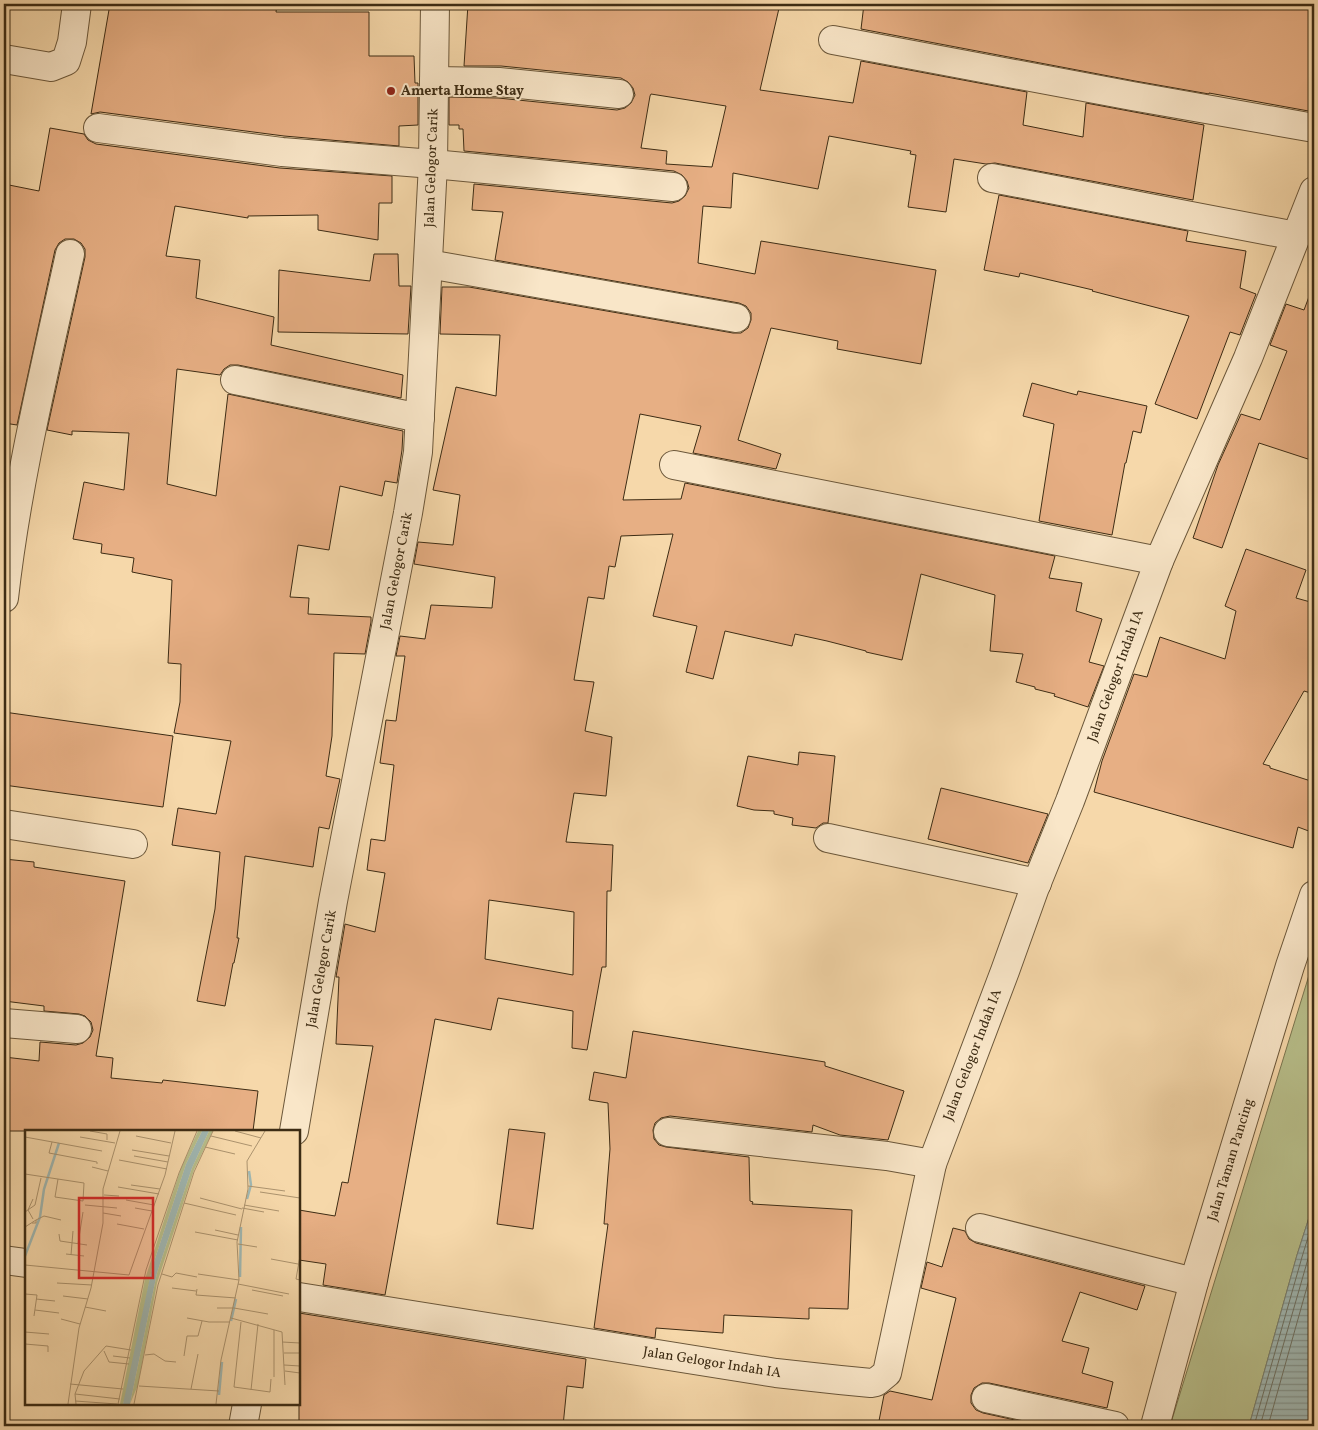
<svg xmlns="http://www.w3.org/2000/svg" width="1318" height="1430" viewBox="0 0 1318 1430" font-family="Vollkorn,serif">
  <defs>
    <pattern id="water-rules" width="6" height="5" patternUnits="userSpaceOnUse" patternTransform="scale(1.25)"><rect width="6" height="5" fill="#a0b8b3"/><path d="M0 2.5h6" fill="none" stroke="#849690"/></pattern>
  </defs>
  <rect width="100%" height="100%" fill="#f6d8aa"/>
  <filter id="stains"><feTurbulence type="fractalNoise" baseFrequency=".004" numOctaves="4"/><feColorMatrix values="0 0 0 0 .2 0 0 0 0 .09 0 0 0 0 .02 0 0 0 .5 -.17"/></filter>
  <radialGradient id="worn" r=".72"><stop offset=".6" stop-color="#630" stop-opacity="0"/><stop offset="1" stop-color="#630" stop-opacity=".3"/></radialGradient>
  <polygon fill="#b8bf8b" stroke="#7a7650" points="1314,959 1314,1202 1297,1255 1249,1426 1170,1426"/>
  <polygon fill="url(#water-rules)" stroke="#788073" points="1314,1202 1314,1426 1249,1426 1297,1255"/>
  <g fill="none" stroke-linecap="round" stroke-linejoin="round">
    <g stroke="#6e7264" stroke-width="1">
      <polyline points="1254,1426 1302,1257 1314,1218"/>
      <polyline points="1260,1426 1314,1238"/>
      <polyline points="1268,1426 1314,1262"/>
    </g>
  </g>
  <g fill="#e7af84" stroke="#3d2c14" fill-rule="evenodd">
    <polygon points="110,4 277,4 276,12 369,12 369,56 414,56 415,83 418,83 418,125 399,126 399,146 284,136 100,112 91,114"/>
    <path d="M468 4H780L760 90 853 103 861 61 1027 92 1023 125 1083 137 1086 103 1204 125 1193 200 995 163 986 164 954 159 946 212 908 207 916 155 910 154 911 151 829 136 818 189 733 173 731 208 703 206 698 263 755 274 761 241 936 270 921 364 837 349 838 341 771 328 738 440 781 454 776 469 693 453 701 426 640 414 623 500 681 499 685 483 1055 556 1049 578 1082 583 1076 611 1102 619 1089 662 1104 666 1088 707 1054 696 1055 694 1035 689V687L1016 682 1023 654 990 651 995 595 921 574 902 660 866 652V651L827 641 795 634 792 646 725 631 713 679 686 672 697 626 653 616 673 534 621 536 615 567 609 566 604 599 588 597 574 680 594 682 585 731 612 737 606 796 574 793 566 842 613 845 611 891H607L606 967H602L587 1050 572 1048 573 1011 498 998 491 1030 435 1019 385 1295 323 1285 326 1264 299 1260V1210L335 1216 342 1182 348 1183 373 1046 336 1044 339 977H336L345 924 375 932 385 873 367 870 371 839 385 841 394 765 380 763 386 720 396 721 405 656H396L400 636 425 639 431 605 492 608 495 577 414 564 418 542 453 545 460 495 433 490 456 387 496 396 500 335 440 334 442 287H469L733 333H741L748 328 751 320V313L746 306 739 303 495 260 503 212 472 210 474 184 672 203 679 201 685 196 689 188 687 181 682 175 674 171 464 151 463 129H459V125H449V97L498 98 617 110 625 108 631 103 635 95 633 88 628 82 621 78 501 66H464ZM651 94 726 106 712 167 666 164 667 151 641 148 650 96ZM489 900 574 912 573 975 485 959Z"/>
    <polygon points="864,4 1092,4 1139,8 1139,4 1314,4 1314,112 1209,93 1209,94 1135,81 861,29"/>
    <polygon points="50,128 84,134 88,140 96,144 280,168 392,176 392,203 379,203 378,240 318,230 318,215 248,216 248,218 175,206 166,256 200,260 196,298 274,317 271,345 403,375 401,398 238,365 230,365 224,369 220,375 177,369 167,484 216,496 228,394 403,431 402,450 397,483 385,481 382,496 340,486 329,550 298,545 290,597 309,598 308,614 371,617 371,622 365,654 334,653 332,736 326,776 340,779 329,829 319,827 313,867 245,856 237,938 239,938 234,963 233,963 225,1006 197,1001 215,909 220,852 172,845 178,808 216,814 231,741 174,733 180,702 181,664 168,663 172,580 132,572 134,558 101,553 102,544 73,539 84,482 124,490 129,433 72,431 72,435 47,430 85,257 85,249 81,243 74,239 65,239 59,243 55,250 17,425 4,423 4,184 39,191"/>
    <polygon points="999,195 1188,231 1186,241 1246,251 1240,288 1256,294 1240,335 1230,332 1197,419 1155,404 1189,316 1092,291 1093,290 1020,273 1019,277 984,270"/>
    <polygon points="374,254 398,254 399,286 411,286 408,334 278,332 279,270 370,281"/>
    <polygon points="1313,286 1314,287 1314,461 1259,443 1222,548 1193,538 1218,465 1241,414 1260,420 1287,351 1270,345 1286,304 1304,310"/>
    <polygon points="1032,383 1077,395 1078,391 1147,406 1141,433 1133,431 1126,463 1125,463 1112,535 1039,521 1054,424 1023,416"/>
    <polygon points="1246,549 1306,570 1296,598 1314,603 1314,694 1304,691 1263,764 1270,766 1270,768 1314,782 1314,833 1298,827 1293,848 1094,792 1102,761 1134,674 1147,677 1160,637 1225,659 1236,611 1225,606"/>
    <polygon points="4,712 173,736 163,807 4,785"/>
    <polygon points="799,752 835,756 828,823 823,823 816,828 792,825 793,818 774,814 774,811 754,810 737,806 748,756 798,765"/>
    <polygon points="941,788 1048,814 1028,863 928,839"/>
    <polygon points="4,859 34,862 34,867 125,881 96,1056 113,1058 111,1078 162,1083 163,1080 258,1091 253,1131 4,1131 4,1057 39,1061 40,1042 76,1045 83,1043 90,1037 93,1030 91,1022 85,1016 79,1014 44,1011 44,1006 4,1001"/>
    <polygon points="633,1031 825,1062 825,1066 904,1091 888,1140 840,1135 813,1125 812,1132 670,1116 661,1118 655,1123 653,1130 654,1139 659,1145 666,1147 749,1157 750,1201 753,1202 752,1204 852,1210 848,1309 809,1308 809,1319 724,1315 723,1333 656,1328 655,1338 594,1328 608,1224 604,1224 610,1149 608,1103 589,1100 594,1072 626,1078"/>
    <polygon points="509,1129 545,1133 533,1229 497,1224"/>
    <polygon points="953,1228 965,1231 969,1239 976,1243 1145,1286 1137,1310 1080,1292 1062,1341 1089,1348 1082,1373 1113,1382 1107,1408 989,1383 982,1383 974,1388 971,1395 971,1403 976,1410 983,1413 1042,1426 878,1426 884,1395 890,1391 932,1400 956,1298 921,1288 927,1262 942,1267"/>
    <polygon points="299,1313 586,1359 583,1388 567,1386 563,1426 299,1426"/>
  </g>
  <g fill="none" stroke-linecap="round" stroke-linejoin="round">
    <defs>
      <g id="minor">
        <polyline points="833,40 1132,96 1314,128"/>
        <polyline points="4,59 51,67 66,61 72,42 77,4"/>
        <polyline points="434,81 499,82 619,94"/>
        <polyline points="98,128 282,152 433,164 673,187"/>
        <polyline points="992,178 1296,236"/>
        <polyline points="428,264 736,318"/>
        <polyline points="235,380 420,418"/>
        <polyline points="674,465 1159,561"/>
        <path d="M4 598C17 482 45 368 70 254"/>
        <polyline points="4,824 133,844"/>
        <polyline points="828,838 1037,883"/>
        <polyline points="4,1023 77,1029"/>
        <polyline points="294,1131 333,901 408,513 418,452 421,394 433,164 435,4"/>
        <polyline points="668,1132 887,1156 932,1164"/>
        <polyline points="980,1228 1194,1282"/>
        <polyline points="4,1260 26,1263"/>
        <polyline points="299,1297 776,1373 840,1380 871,1383 876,1382 887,1373 932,1164 1005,971 1034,890 1070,801 1159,561 1248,358 1314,191"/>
        <polyline points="986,1398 1115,1426"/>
        <polyline points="243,1426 247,1404"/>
        <polyline points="1155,1426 1194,1282 1290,966 1314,895"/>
      </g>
    </defs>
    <use href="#minor" stroke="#6b573a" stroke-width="30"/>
    <use href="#minor" stroke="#f9e6c8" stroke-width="28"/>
  </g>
  <circle fill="#8f2418" stroke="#f9e6c8" stroke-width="2" cx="391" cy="91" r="5"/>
  <g text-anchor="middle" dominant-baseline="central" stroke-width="4" stroke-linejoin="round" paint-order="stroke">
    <g font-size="14" font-weight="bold" fill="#3d2c14" stroke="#f9e6c8" text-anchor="start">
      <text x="401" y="91">Amerta Home Stay</text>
    </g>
    <g font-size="14" fill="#3d2c14" stroke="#f9e6c8">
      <text transform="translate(432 168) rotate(-88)">Jalan Gelogor Carik</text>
      <text transform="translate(397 571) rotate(-79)">Jalan Gelogor Carik</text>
      <text transform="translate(1116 676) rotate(-70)">Jalan Gelogor Indah IA</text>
      <text transform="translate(322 969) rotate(-80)">Jalan Gelogor Carik</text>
      <text transform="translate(973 1055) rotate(-69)">Jalan Gelogor Indah IA</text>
      <text transform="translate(1231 1160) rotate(-73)">Jalan Taman Pancing</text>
      <text transform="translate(712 1363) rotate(9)">Jalan Gelogor Indah IA</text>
    </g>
  </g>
  <g transform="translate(25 1130)">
    <rect width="275" height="275" fill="#f6d8aa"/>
    <path d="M173 1H177L161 34 127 138 106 248 98 274H95L120 149 156 38ZM184 1H188L169 40 132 153 113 255 105 274 132 143 167 38Z" fill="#b8bf8b"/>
    <path d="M177 1H184L167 38 132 143 105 274H98L127 138 161 34Z" fill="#a0b8b3"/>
    <path fill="none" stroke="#a0b8b3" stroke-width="2.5" d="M222 69 226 55 224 41M0 126 15 87 19 59 34 13M215 147 216 97M206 191 211 169M194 265 197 232"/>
    <path fill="none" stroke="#ac936e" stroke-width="1" d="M65 1 82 4V10M210 1 236 8M111 6 146 13M186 6 227 16M0 7 77 21M55 7 90 13M27 12 24 23 72 32V34M180 17 210 24M107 20 144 26M109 26 143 32M94 30 142 39M67 37 83 41M0 44 59 53 58 71 30 67 33 49M106 55 135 59M223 56 260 61M93 57 134 64M235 62 275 68M79 65 94 66M175 68 217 79M8 69 3 80 8 89M101 70 129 75M159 73 211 85M60 75 92 78M219 75 254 81M110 78 127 81M217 78 239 82M0 82 10 75 16 48M78 83 96 86M11 90 19 86 36 90M92 94 119 99M0 97 11 90V93H7M190 100 213 105M170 102 213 110M34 104 35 111 62 115M53 114 58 82M213 114 232 117M41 124 59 126M46 125 48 101M275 126 271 149 275 150M246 129 273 134M0 135 104 145 140 45 150 1M137 144 147 147 151 143 172 147M173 144 214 150M32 153 67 155M213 154 264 164M147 158 171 161M172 159 171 165 211 168M227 160 258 166M0 164 12 165 9 186M38 166 63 169M11 169 30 171M60 177 81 181M192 178H209L243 184M10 180 34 183M162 188 184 192H205M206 188 257 202 260 255M36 189 55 194M216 192 209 257 245 262 246 249M0 202 24 204M257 212 275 213M0 214 23 216V222M79 221 84 232 104 234M259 223H275M120 225 129 224 140 231 151 232M88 226 105 228M159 226 162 206H173L177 191M259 235 275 236M260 241 275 243M249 247V200M45 254 98 259M114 256 194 261M166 259 173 224M226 260 233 194M50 264 95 269M50 271 92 274M43 274 54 198 66 158 78 93V59L95 1M51 274 50 264 59 241 81 216 106 220M93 274 121 140 154 43 172 1M109 274 133 155 169 42 188 1M191 274 196 230 214 150 212 112 223 59 222 31 240 1"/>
    <path fill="#d62828" fill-opacity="0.15" stroke="#d62828" stroke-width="2.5" d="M54 68H128V148H54Z"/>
    <rect width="275" height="275" fill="none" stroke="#3d2c14" stroke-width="2.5"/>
  </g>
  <rect width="1318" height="1430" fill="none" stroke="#f6d8aa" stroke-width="20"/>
  <rect x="5" y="5" width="1308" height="1420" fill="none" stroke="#3d2c14" stroke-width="2.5"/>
  <rect x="10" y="10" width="1298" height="1410" fill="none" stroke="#3d2c14"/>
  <rect width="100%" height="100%" filter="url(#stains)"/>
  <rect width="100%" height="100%" fill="url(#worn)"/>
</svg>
